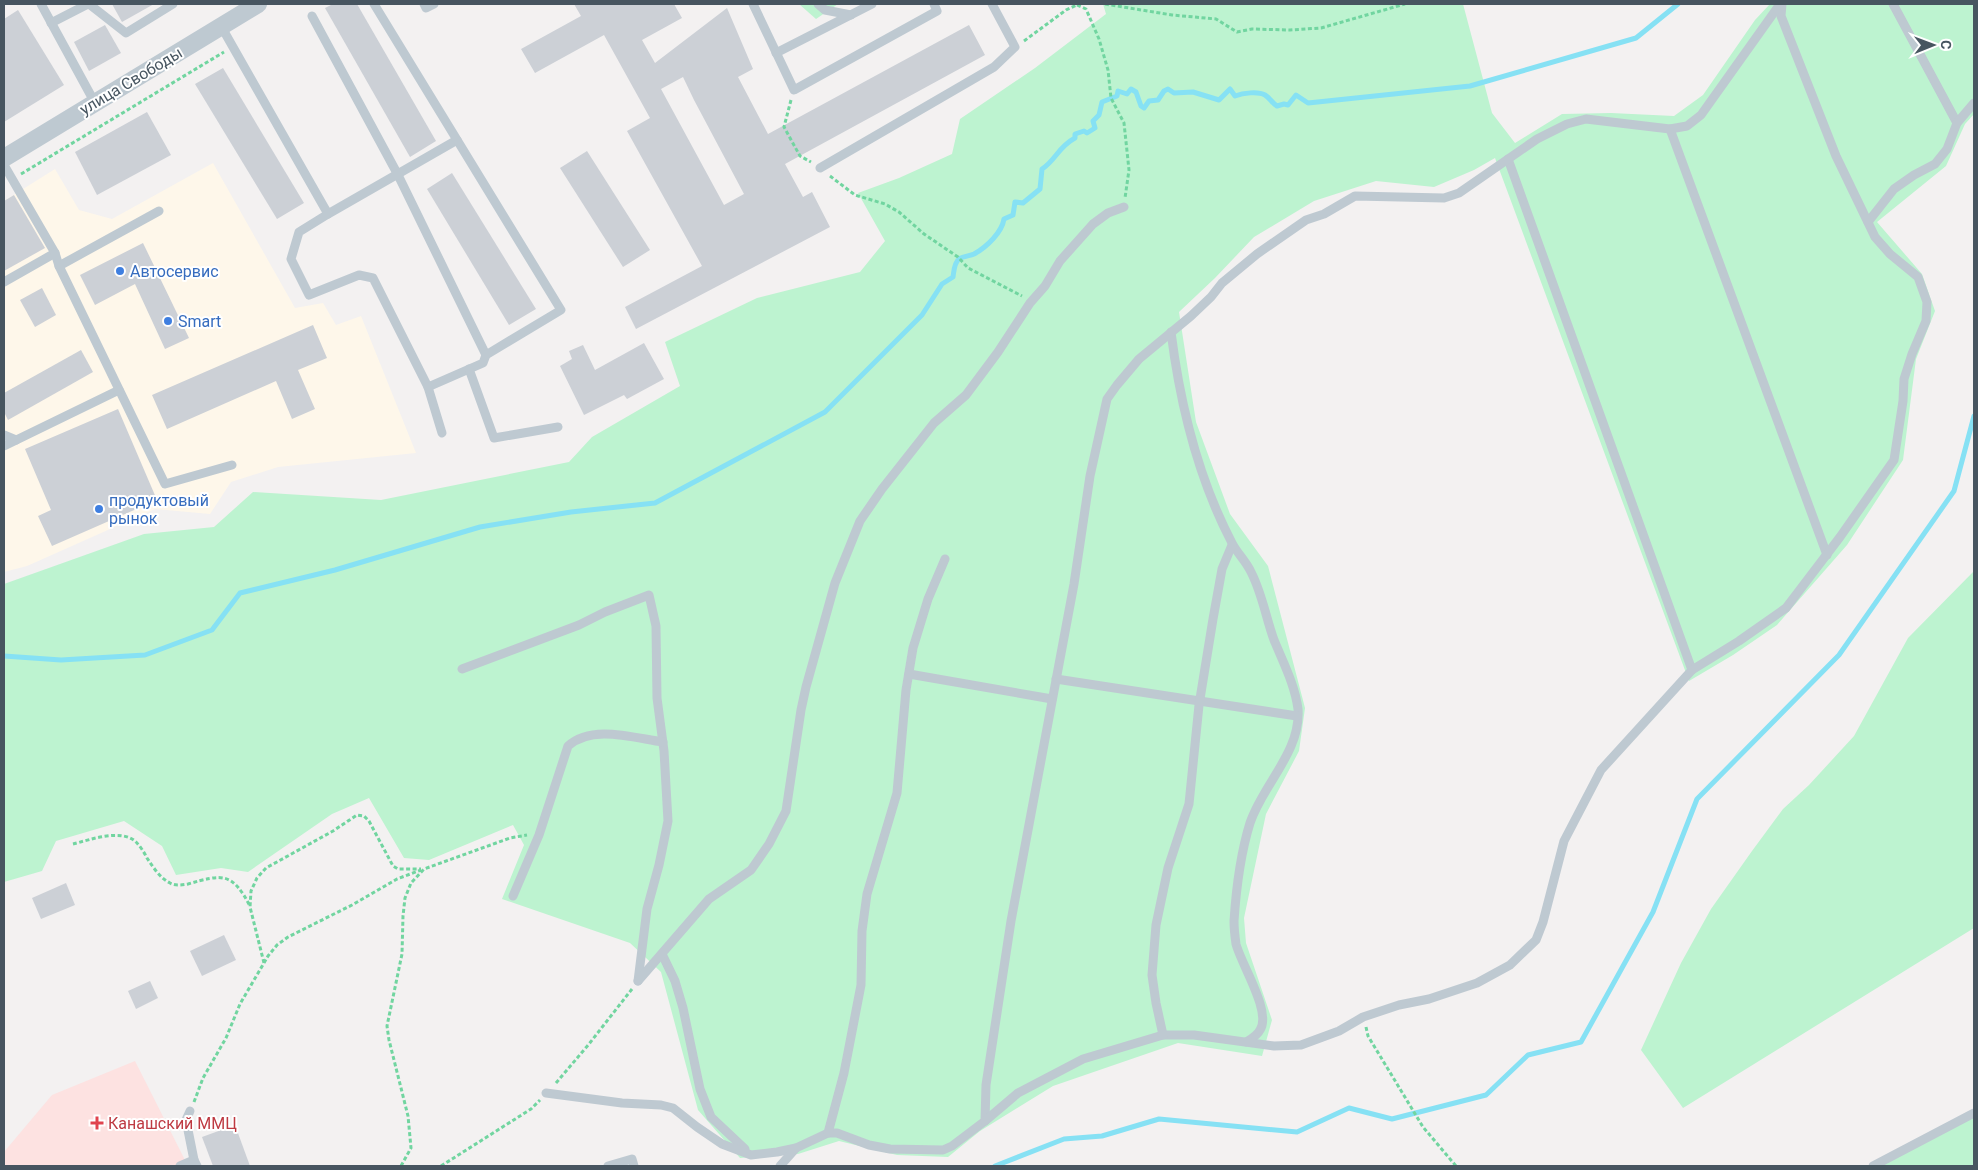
<svg xmlns="http://www.w3.org/2000/svg" width="1978" height="1170" viewBox="0 0 1978 1170" font-family="Roboto,sans-serif">
  <rect width="100%" height="100%" fill="#f3f1f1"/>
  <polygon fill="#fef7ea" points="213,163 295,308 323,303 336,325 361,316 416,453 278,467 231,482 210,514 155,509 27,566 4,572 4,201 55,169 79,210 112,219"/>
  <polygon fill="#fde2e1" points="135,1061 188,1166 4,1166 4,1152 52,1095"/>
  <g fill="#bdf3d0">
    <polygon points="799,4 838,4 816,19"/>
    <polygon points="1103,4 1463,4 1492,113 1515,143 1562,114 1611,113 1674,116 1703,95 1755,20 1770,4 1974,4 1974,114 1965,124 1946,166 1877,222 1922,274 1935,311 1916,359 1903,460 1847,545 1777,625 1733,655 1689,681 1495,158 1474,170 1434,187 1376,181 1314,201 1254,237 1215,278 1179,312 1196,422 1230,514 1268,566 1305,708 1299,751 1266,814 1244,918 1246,943 1272,1020 1262,1056 1178,1043 1053,1086 980,1131 948,1157 897,1155 839,1141 798,1154 740,1158 698,1110 661,972 630,943 502,899 524,845 513,825 429,860 404,858 369,798 332,814 248,872 221,868 176,875 162,846 124,821 56,841 42,871 4,882 4,584 144,534 214,527 253,492 381,500 569,462 592,437 680,386 665,342 757,298 860,272 885,241 858,193 899,178 952,154 960,119 1035,68 1106,14"/>
    <polygon points="1974,571 1974,928 1683,1108 1641,1050 1681,963 1711,909 1752,851 1783,809 1809,785 1854,736 1908,638"/>
    <polygon points="1974,1116 1974,1166 1876,1166"/>
  </g>
  <g fill="none" stroke-linecap="round" stroke-linejoin="round">
    <g stroke="#86e1f4" stroke-width="5">
      <path d="M4 656 61 660 145 655 212 630 240 593 335 570 480 527 571 512 655 503 825 412 922 315 942 284 953 277C954 271 954 263 959 259 963 256 970 256 974 254 987 247 1002 232 1004 219L1013 215 1015 202 1023 203 1040 189 1042 169C1056 160 1058 147 1075 138V134L1084 131 1087 133 1095 128 1093 121 1099 115 1102 102 1117 96 1118 91 1127 94 1131 89 1136 92 1141 106 1144 108 1149 101 1158 100 1164 91 1168 89 1174 93 1193 92 1219 100 1230 89 1235 96C1243 93 1258 91 1265 95 1270 98 1272 103 1277 106L1284 104 1288 105 1296 95 1308 103 1470 86 1636 38 1678 4"/>
      <polyline points="995,1166 1064,1139 1102,1136 1159,1119 1297,1132 1349,1108 1392,1119 1486,1095 1528,1055 1581,1042 1653,912 1697,799 1839,655 1954,491 1974,416"/>
    </g>
  </g>
  <g fill="#ccd0d6" fill-rule="evenodd">
    <polygon points="112,4 154,4 122,22"/>
    <polygon points="333,4 357,4 436,141 410,157 325,8"/>
    <path d="M574 4H674L682 18 642 40 655 63 727 8 753 69 738 77 768 134 969 25 985 55 785 164 803 197 812 192 830 227 636 329 625 307 702 266 627 131 650 118 604 35 535 73 521 49 581 16ZM683 77 694 100 744 194 724 205 661 89Z"/>
    <polygon points="18,10 64,85 4,122 4,19"/>
    <polygon points="105,25 121,53 89,71 74,42"/>
    <polygon points="223,68 304,203 277,219 195,84"/>
    <polygon points="147,112 171,155 97,195 75,152"/>
    <polygon points="587,151 650,250 623,267 560,168"/>
    <polygon points="452,173 536,309 509,325 427,189"/>
    <polygon points="14,195 45,248 4,271 4,201"/>
    <polygon points="143,243 189,338 165,349 135,284 95,305 80,275"/>
    <polygon points="42,288 56,315 35,327 20,300"/>
    <polygon points="313,325 327,358 298,370 315,409 292,419 276,381 167,429 152,395"/>
    <polygon points="644,343 664,379 627,399 624,395 584,415 560,366 572,359 569,351 583,345 595,370"/>
    <polygon points="81,350 93,372 8,420 4,412 4,393"/>
    <polygon points="118,409 157,500 52,546 38,516 51,510 25,449"/>
    <polygon points="66,883 75,905 41,919 32,898"/>
    <polygon points="224,935 236,960 202,976 190,951"/>
    <polygon points="150,981 158,998 136,1009 128,991"/>
    <polygon points="235,1125 250,1166 213,1166 202,1137"/>
  </g>
  <g fill="none" stroke-linecap="round" stroke-linejoin="round">
    <g stroke="#71d5a0" stroke-width="3" stroke-dasharray="4 2.5" stroke-linecap="butt">
      <polyline points="1105,4 1172,15 1216,19 1237,32 1252,29 1290,30 1321,28 1405,4"/>
      <polyline points="1077,5 1086,9 1099,39 1108,70 1111,98 1124,123 1129,170 1125,198"/>
      <polyline points="1024,41 1066,10 1079,4"/>
      <polyline points="791,100 784,127 800,156 811,162"/>
      <polyline points="21,174 224,52"/>
      <polyline points="830,176 855,195 885,204 899,212 924,234 958,257 968,268 1022,296"/>
      <path d="M73 844C89 840 122 828 136 842 140 846 144 852 147 858 153 867 160 878 170 883 175 886 182 885 188 884 223 874 232 872 250 906"/>
      <polyline points="264,963 250,907 251,891 257,878 266,868 333,831 357,815 364,816 369,821 393,866 398,869 421,869"/>
      <polyline points="1366,1027 1368,1036 1423,1127 1456,1166"/>
      <polyline points="556,1083 589,1044 632,989"/>
      <polyline points="194,1102 203,1078 226,1038 240,1004 268,956 277,945 288,937 352,905 397,879 421,870"/>
      <polyline points="401,1166 411,1148 408,1116 389,1040 387,1026 402,954 403,916 405,898 411,883 424,869 510,838 527,835"/>
      <polyline points="441,1166 531,1109 540,1100"/>
    </g>
    <g stroke="#bec9d1" stroke-width="9">
      <polyline points="41,4 95,103"/>
      <polyline points="89,4 126,33 173,4"/>
      <polyline points="424,4 426,8 434,4"/>
      <polyline points="753,4 794,90 937,11 934,4"/>
      <polyline points="818,4 825,10 851,15"/>
      <polyline points="1893,4 1957,123"/>
      <polyline points="312,16 398,175 486,355"/>
      <polyline points="51,23 88,4"/>
      <polyline points="221,26 328,214 457,140"/>
      <polyline points="776,53 872,4"/>
      <polyline points="1670,129 1827,555"/>
      <polyline points="1508,159 1692,670"/>
      <polyline points="4,165 55,253 4,282"/>
      <polyline points="820,168 994,67 1015,47 992,4"/>
      <polyline points="328,214 299,232 291,259 309,295 359,275 373,278 428,387 483,363 486,355 561,310 374,4"/>
      <polyline points="1868,222 1894,189 1914,175 1935,164 1947,149 1957,123 1974,103"/>
      <polyline points="55,253 59,266 165,484 232,465"/>
      <polyline points="59,266 159,211"/>
      <path d="M1171 332C1180 404 1198 478 1232 543 1237 553 1246 561 1251 572 1262 593 1266 618 1274 640 1283 662 1295 685 1298 709 1301 752 1263 784 1250 823 1241 852 1236 891 1234 921 1234 928 1235 937 1236 944 1241 964 1272 1012 1260 1030 1257 1036 1251 1039 1246 1042"/>
      <polyline points="469,369 494,438 558,427"/>
      <polyline points="428,387 442,433"/>
      <polyline points="4,435 16,440"/>
      <polyline points="4,446 119,390"/>
      <polyline points="462,669 579,625 605,612 649,595 656,626 657,698 664,751 668,821 659,865 647,909 638,981"/>
      <polyline points="909,674 1052,699"/>
      <polyline points="1056,679 1297,716"/>
      <path d="M513 896 539 835 568 746C592 724 634 738 663 742"/>
      <polyline points="662,954 675,981 683,1008 700,1089 711,1117 745,1149"/>
      <polyline points="638,981 709,899 751,870 769,844 786,811 801,710 806,687 835,583 860,521 882,489 934,423 966,395 998,352 1030,303 1045,286 1060,261 1093,224 1108,213 1124,207"/>
      <polyline points="1163,1035 1194,1035 1274,1046 1301,1045 1339,1031 1363,1017 1399,1005 1429,999 1477,983 1510,965 1536,940 1543,922 1564,841 1601,770 1692,670 1739,641 1786,608 1840,537 1894,460 1903,401 1904,379 1912,354 1926,321 1927,302 1918,277 1890,254 1875,237 1836,156 1781,16 1782,4"/>
      <polyline points="546,1093 622,1103 661,1105 673,1108 697,1127 722,1144 751,1155 777,1152 796,1148 828,1133 837,1133 869,1145 890,1149 943,1150 952,1146 985,1121 986,1085 1011,921 1074,584 1090,476 1107,399 1117,385 1139,359 1191,316 1211,297 1222,283 1257,254 1306,220 1324,214 1355,196 1444,198 1459,193 1537,139 1567,124 1586,119 1670,129 1687,126 1701,115 1780,4"/>
      <polyline points="190,1111 186,1120 194,1160"/>
      <polyline points="985,1121 1018,1093 1083,1059 1163,1035 1156,1003 1152,975 1156,925 1168,868 1189,804 1199,705 1213,619 1222,569 1232,545"/>
      <polyline points="828,1133 844,1073 861,985 862,931 867,894 897,793 906,690 913,648 928,599 945,559"/>
      <polyline points="180,1166 194,1160 197,1166"/>
      <polyline points="608,1166 632,1159 634,1166"/>
      <polyline points="780,1166 796,1148"/>
      <polyline points="1873,1166 1974,1113"/>
    </g>
    <polyline stroke="#bec9d1" stroke-width="18" points="4,158 258,4"/>
  </g>
  <g fill="#3f7fe0" stroke="#fff" stroke-width="2">
    <circle cx="120" cy="271" r="5"/>
    <circle cx="168" cy="321" r="5"/>
    <circle cx="99" cy="509" r="5"/>
  </g>
  <path fill="#e0444e" stroke="#fff" stroke-width="2" d="M94.5 1115.5h5v5h5v5h-5v5h-5v-5h-5v-5h5z"/>
  <g text-anchor="middle" dominant-baseline="central" stroke-width="4" stroke-linejoin="round" paint-order="stroke">
    <g font-size="16" fill="#475560" stroke="#fff">
      <text transform="translate(131 81) rotate(-31)">улица Свободы</text>
    </g>
    <g font-size="16" fill="#366cbe" stroke="#fff" text-anchor="start">
      <text x="130" y="271">Автосервис</text>
      <text x="178" y="321">Smart</text>
      <text x="109" y="500">продуктовый<tspan x="109" dy="18">рынок</tspan></text>
    </g>
    <g font-size="16" fill="#be3a42" stroke="#fff" text-anchor="start">
      <text x="108" y="1123">Канашский ММЦ</text>
    </g>
  </g>
  <rect width="1978" height="1170" fill="none" stroke="#475560" stroke-width="10"/>
  <g transform="translate(1933 45) rotate(89)" stroke="#ffffff" stroke-width="4" paint-order="stroke">
  <path d="M0-4L9 19L0 12L-9 19Z" fill="#475560"/>
  <text y="-8" font-size="14" font-weight="bold" text-anchor="middle" fill="#475560">С</text>
  </g>
</svg>
